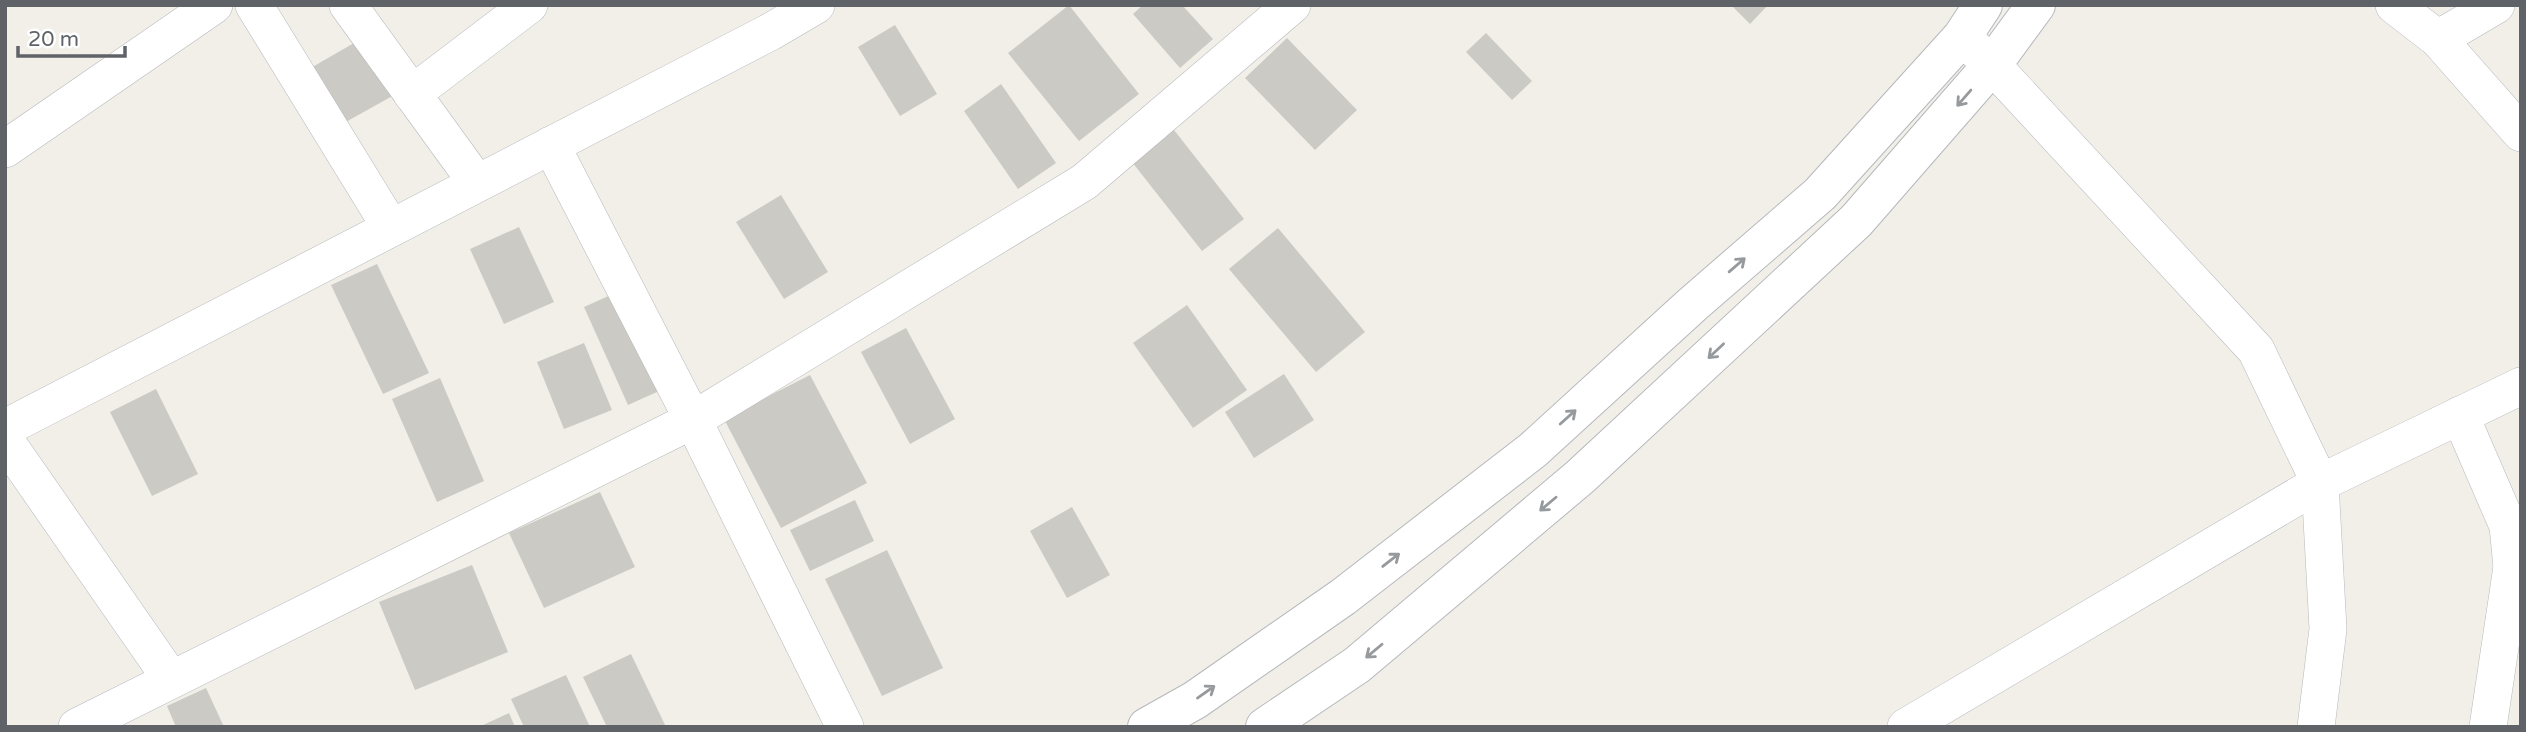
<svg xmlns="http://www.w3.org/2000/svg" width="2526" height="732" viewBox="0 0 2526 732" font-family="'Varela Round',sans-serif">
  <rect width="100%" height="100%" fill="#f1efe8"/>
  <g fill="#cccac5">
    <polygon points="1069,5 1139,94 1079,141 1008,53"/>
    <polygon points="1143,5 1182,5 1213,39 1180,68 1133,14"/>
    <polygon points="1731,5 1768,5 1750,24"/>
    <polygon points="895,25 937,94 900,116 858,47"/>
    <polygon points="1486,33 1532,81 1512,100 1466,52"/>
    <polygon points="1287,38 1357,110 1315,150 1245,78"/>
    <polygon points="361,39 396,94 335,128 302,73"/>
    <polygon points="1001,84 1056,163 1018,189 964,111"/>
    <polygon points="1174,130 1244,219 1202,251 1132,162"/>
    <polygon points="781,195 828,272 784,299 736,222"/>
    <polygon points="519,227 554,302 504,324 470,249"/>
    <polygon points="1278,228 1365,332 1316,372 1229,269"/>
    <polygon points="377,264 429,373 383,394 331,285"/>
    <polygon points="624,289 668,387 628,405 584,307"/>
    <polygon points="1187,305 1247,390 1193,428 1133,343"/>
    <polygon points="906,328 955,419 910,444 861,352"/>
    <polygon points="584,343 612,410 564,429 537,362"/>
    <polygon points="1284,374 1314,420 1254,458 1225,412"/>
    <polygon points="810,375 867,483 781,528 724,419"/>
    <polygon points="440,378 484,481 437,502 392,399"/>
    <polygon points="156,389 198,474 152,496 110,412"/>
    <polygon points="600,492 635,567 544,608 509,533"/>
    <polygon points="855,500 874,541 810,571 790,530"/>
    <polygon points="1072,507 1110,575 1067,598 1030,531"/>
    <polygon points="887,550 943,668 882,696 825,579"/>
    <polygon points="472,565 508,652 415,690 379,602"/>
    <polygon points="631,654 666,727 607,727 583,677"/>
    <polygon points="566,675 590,727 524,727 511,699"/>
    <polygon points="206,688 224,727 176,727 167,706"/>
    <polygon points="509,713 515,727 479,727"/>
  </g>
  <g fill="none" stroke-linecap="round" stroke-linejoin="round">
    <defs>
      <g id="minor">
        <polyline points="254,5 391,228"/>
        <polyline points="348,5 477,183"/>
        <polyline points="2394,5 2438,39 2521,133"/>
        <polyline points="1962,37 1992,65 2256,350 2320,483 2328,629 2316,727"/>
        <polyline points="2438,39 2496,5"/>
        <polyline points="412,94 529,5"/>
        <polyline points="551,145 693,420 845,727"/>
        <polyline points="5,149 214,5"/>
        <polyline points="2460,415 2508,526 2512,567"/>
        <polyline points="5,428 770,32 816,5"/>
        <polyline points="5,440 171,679"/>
        <polyline points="77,727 693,420 1084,182 1292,5"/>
        <polyline points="1906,727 2320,483 2521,386"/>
        <polyline points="2488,727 2512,567 2521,551"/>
      </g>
      <g id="tertiary">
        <polyline points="1147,727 1195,700 1343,597 1533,450 1693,304 1820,194 1962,37 1983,5"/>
        <polyline points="1265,727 1357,665 1580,477 1856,221 1992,65 2036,5"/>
      </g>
    </defs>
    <use href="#minor" stroke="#b5b8bc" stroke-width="38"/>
    <use href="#tertiary" stroke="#b5b8bc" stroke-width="40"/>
    <use href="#minor" stroke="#fff" stroke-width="37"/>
    <use href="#tertiary" stroke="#fff" stroke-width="38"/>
  </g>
  <defs><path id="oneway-shaft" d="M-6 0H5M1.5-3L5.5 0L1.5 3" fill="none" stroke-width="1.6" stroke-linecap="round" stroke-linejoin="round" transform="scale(1.75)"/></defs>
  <g stroke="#979a9d">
    <use href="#oneway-shaft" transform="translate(1964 98) rotate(131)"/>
    <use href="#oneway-shaft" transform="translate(1737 265) rotate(-41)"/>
    <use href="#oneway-shaft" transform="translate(1716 351) rotate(137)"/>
    <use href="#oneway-shaft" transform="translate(1568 417) rotate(-42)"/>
    <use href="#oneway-shaft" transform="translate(1548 504) rotate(140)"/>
    <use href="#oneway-shaft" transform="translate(1391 560) rotate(-38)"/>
    <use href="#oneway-shaft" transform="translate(1374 651) rotate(140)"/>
    <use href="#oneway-shaft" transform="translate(1206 692) rotate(-35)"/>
  </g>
  <rect width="2526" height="732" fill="none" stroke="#5f6368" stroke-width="14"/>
  <path d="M18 46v10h107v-10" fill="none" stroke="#5f6368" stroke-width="3.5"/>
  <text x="28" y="46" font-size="21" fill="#5f6368" stroke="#ffffff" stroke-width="5" paint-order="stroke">20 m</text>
</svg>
